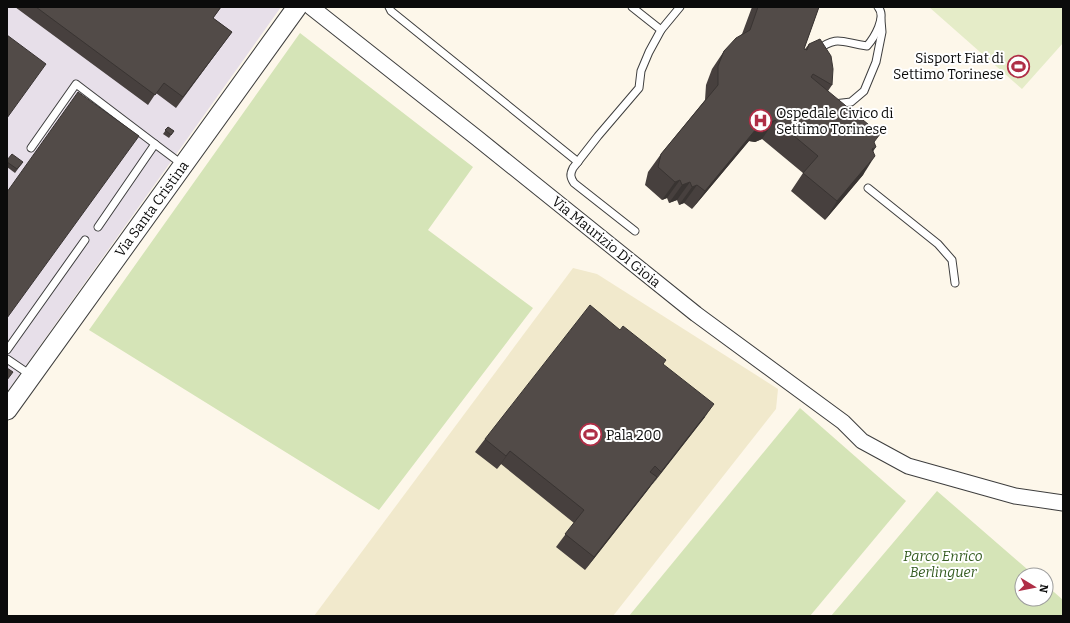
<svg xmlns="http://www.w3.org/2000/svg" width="1070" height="623" viewBox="0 0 1070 623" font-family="Bitter,serif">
  <rect width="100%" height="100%" fill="#fdf7ea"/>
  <polygon fill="#e7dfe9" points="7,7 281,7 7,392"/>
  <polygon fill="#f1e9cc" points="573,268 597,274 778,389 776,409 613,616 314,616"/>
  <g fill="#d5e4b7">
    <polygon points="300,33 473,167 428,230 533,308 379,510 89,330"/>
    <polygon points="800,408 906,501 810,616 629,616"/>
    <polygon points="937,491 1034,575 1022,575 1022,599 1046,599 1046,585 1063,600 1063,616 831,616"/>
  </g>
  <polygon fill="#e5ecc8" points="929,7 1063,7 1063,43 1022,89"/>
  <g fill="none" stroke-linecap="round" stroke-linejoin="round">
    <defs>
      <g id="service">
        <polyline points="389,7 391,11 578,162"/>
        <path d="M632 7 661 30 649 52 641 71 639 88 598 136 573 168C570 174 570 177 574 183L635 231"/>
        <polyline points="661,30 680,7"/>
        <path d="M816 51C838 34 842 43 867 46 874 38 887 17 878 7"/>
        <polyline points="834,104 851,102 864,91 876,62 882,32 881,20"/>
        <polyline points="31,148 76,84 155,144"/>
        <polyline points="868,188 938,244 952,260 955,283"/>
        <polyline points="98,227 155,144 183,165"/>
        <polyline points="7,350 85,240"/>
        <polyline points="7,359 32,376"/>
      </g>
      <polyline id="minor" points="311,7 477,138 696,314 843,422 862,441 908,466 1015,496 1063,503"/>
      <polyline id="tertiary" points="7,410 297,7"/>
    </defs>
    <use href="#service" stroke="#3e3e3e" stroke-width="9"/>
    <use href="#minor" stroke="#3e3e3e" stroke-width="17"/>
    <use href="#tertiary" stroke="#3e3e3e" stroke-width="21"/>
    <use href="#service" stroke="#fff" stroke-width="7"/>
    <use href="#minor" stroke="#fff" stroke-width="15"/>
    <use href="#tertiary" stroke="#fff" stroke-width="19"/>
  </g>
  <g fill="#47403e">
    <polygon points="15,7 221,7 213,18 232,32 176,108 156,93 148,105"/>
    <polygon points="752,7 819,7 804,49 805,49 809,44 832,85 828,91 874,143 873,152 863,175 825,220 791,191 803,173 762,139 755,142 749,141 692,209 684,203 679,205 677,200 669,203 667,198 662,200 645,185 648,172 661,154 705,100 706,85 712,69 724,51 742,34"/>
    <polygon points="168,127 174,131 169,138 163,134"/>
    <polygon points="7,160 23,162 15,173 7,167"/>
    <polygon points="663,364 705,417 585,570 556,547 574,523 501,464 497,469 475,452 485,439"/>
  </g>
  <g fill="#393432">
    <polygon points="775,120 762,139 755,142 749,141 692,209 705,191 761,123"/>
    <polygon points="876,147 864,165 872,149"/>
    <polygon points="875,156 863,175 825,220 837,201"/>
    <polygon points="680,180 667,198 662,200 675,182"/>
    <polygon points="690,182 677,200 669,203 682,185"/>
    <polygon points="697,185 684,203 679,205 692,187"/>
    <polygon points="714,404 705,417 652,485 661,472"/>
    <polygon points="510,451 501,464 497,469 506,456"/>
    <polygon points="657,477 647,491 585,570 594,557"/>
  </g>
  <g fill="#524b48" stroke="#393432">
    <polygon points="36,7 221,7 213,18 232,32 183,97 164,83 155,95"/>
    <polygon points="758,7 819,7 804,49 807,50 809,44 820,39 831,56 833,69 832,85 813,74 811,77 880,134 874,142 876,147 872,149 875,156 837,201 803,173 818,156 775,120 768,124 761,123 705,191 697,185 692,187 690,182 682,185 680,180 675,182 658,167 661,154 718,85 718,66 724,51 736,38 750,30"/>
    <polygon points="7,35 46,64 7,118"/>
    <polygon points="78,92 139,136 7,318 7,192"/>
    <polygon points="168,127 174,131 171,135 165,130"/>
    <polygon points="12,154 23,162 17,169 7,162 7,160"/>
    <polygon points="590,305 620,330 623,326 666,360 663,364 714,404 661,472 655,466 650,472 657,477 594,557 565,534 584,510 510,451 506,456 485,439"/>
    <polygon points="7,368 13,372 7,380"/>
  </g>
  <defs>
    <symbol id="stadium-ring" viewBox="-11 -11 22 22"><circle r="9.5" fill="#fff" stroke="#af2e46" stroke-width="1.5"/><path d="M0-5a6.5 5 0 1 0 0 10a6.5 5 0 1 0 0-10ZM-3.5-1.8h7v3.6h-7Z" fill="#af2e46"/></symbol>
    <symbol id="hospital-ring" viewBox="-11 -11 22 22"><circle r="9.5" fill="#fff" stroke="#af2e46" stroke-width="1.5"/><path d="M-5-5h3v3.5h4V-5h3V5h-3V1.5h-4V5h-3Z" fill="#af2e46"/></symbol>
  </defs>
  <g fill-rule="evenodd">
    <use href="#stadium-ring" x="1006" y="54" width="25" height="25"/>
    <use href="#hospital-ring" x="748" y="108" width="25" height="25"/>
    <use href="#stadium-ring" x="578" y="422" width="25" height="25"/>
  </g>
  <g text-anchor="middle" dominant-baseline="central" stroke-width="4" stroke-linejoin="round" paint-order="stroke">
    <g font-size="14" fill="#0b0b0b" stroke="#fff" text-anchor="start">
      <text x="1004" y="58" text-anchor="end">Sisport Fiat di<tspan x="1004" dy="16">Settimo Torinese</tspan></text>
      <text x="776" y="113">Ospedale Civico di<tspan x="776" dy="16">Settimo Torinese</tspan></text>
      <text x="606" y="435">Pala 200</text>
    </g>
    <g font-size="14" fill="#0b0b0b" stroke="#fff">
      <text transform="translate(152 209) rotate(-54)">Via Santa Cristina</text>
      <text transform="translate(606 242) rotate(39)">Via Maurizio Di Gioia</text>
    </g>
    <g font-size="14" font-style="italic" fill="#355c21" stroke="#fff">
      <text x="943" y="556">Parco Enrico<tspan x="943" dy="16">Berlinguer</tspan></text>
    </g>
  </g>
  <rect width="1070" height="623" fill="none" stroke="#0b0b0b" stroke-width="16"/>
  <g transform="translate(1034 587) rotate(100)"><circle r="19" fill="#ffffff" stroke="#9d9d9d"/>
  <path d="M0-3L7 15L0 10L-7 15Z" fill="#af2e46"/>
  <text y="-6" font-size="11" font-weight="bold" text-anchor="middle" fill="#0b0b0b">N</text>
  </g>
</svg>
